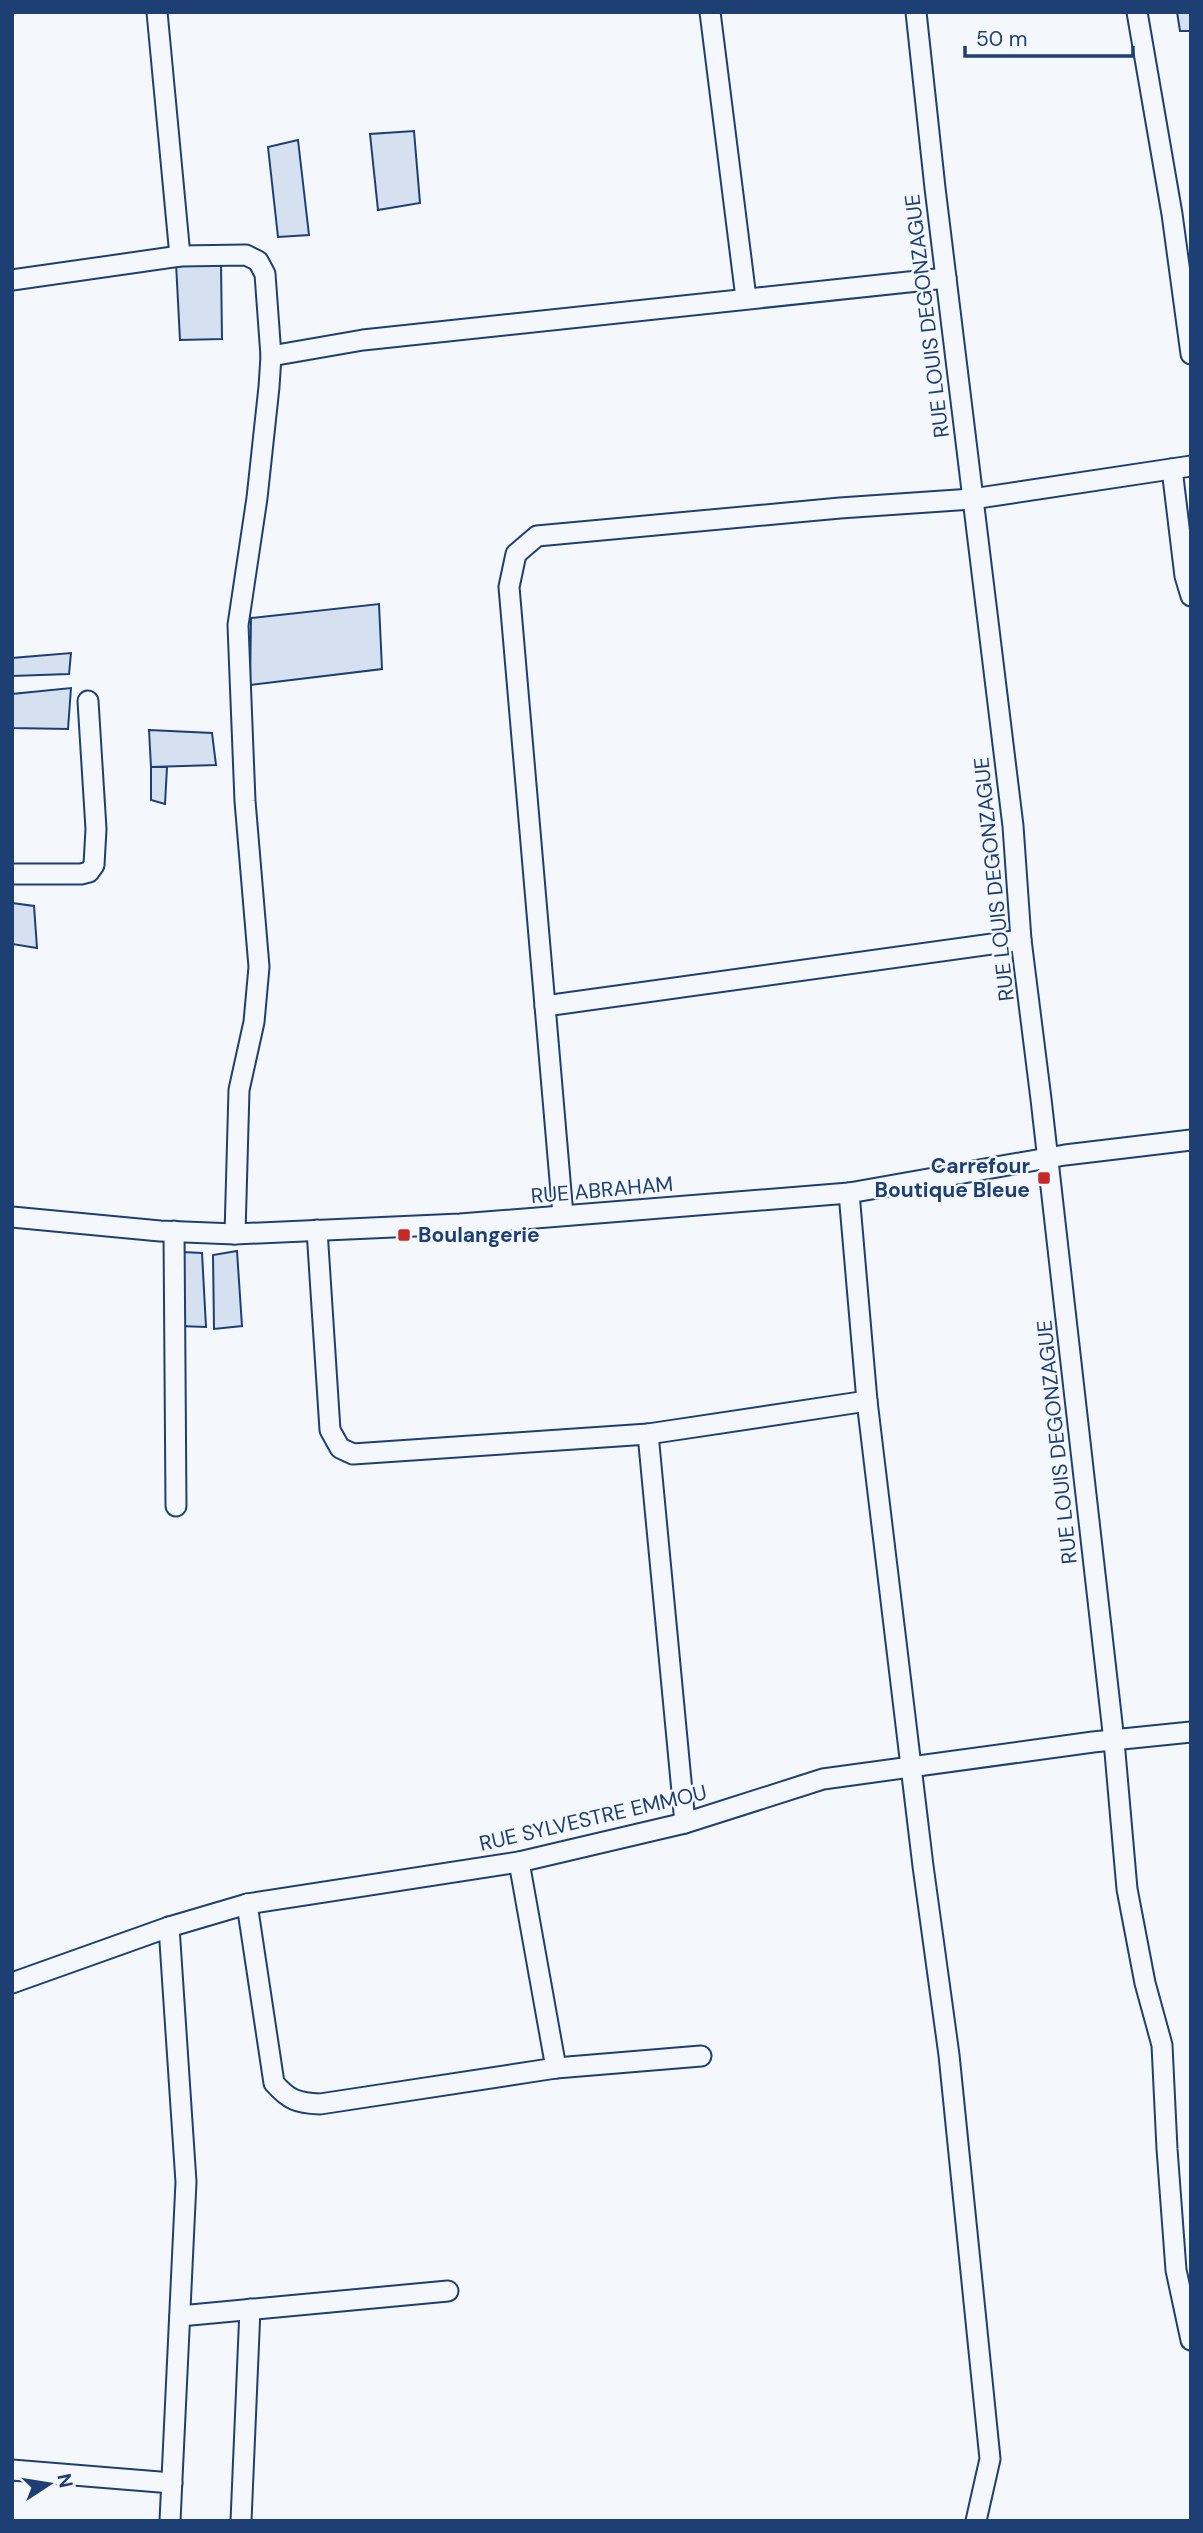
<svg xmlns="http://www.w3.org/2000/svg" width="1203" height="2533" viewBox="0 0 1203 2533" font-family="'DM Sans',sans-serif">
  <rect width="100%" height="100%" fill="#f4f7fb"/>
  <g fill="#d5e0f0" stroke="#1d3f73" stroke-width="2">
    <polygon points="1177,12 1191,12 1191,31 1180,31"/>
    <polygon points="414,131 420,203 378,210 370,134"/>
    <polygon points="298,140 309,235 278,237 268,147"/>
    <polygon points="176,263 221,263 222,339 180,340"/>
    <polygon points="379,604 382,669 250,685 251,618"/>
    <polygon points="71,653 69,674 12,676 12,658"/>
    <polygon points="71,688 68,729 12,728 12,694"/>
    <polygon points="149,730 212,733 216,765 151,767"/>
    <polygon points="151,767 167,767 165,804 151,800"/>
    <polygon points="12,903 34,906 37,948 12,944"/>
    <polygon points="237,1251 242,1326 214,1329 213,1255"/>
    <polygon points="182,1252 202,1253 206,1327 179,1326"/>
  </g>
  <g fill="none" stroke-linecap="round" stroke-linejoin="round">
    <defs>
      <g id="street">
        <polyline points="157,12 180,256"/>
        <polyline points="710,12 746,298"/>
        <polyline points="916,12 935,188 1013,826 1021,940 1041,1099 1114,1741 1127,1889 1145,1983 1162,2045 1167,2149 1176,2270 1191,2340"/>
        <polyline points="1137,12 1172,214 1191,354"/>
        <polyline points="12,280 180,256 246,255 258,261 265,274 271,356 269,387 257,498 238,625 245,801 259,967 254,1022 239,1090 235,1234"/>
        <polyline points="271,356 363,340 946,278"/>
        <polyline points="1172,469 1185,576 1191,596"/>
        <polyline points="12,874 81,874 89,872 94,865 96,829 88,701"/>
        <polyline points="545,1006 1021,940"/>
        <polyline points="849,1193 867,1401 923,1866 949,2055 990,2459 976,2521"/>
        <polyline points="563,1215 509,587 516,554 537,536 840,508 972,499 1191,466"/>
        <polyline points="12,1217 160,1231 235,1234 460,1224 849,1193 1065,1155 1191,1140"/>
        <polyline points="317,1230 330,1430 340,1448 353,1454 648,1434 867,1401"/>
        <polyline points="174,1231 176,1506"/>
        <polyline points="648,1434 685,1823"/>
        <polyline points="519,1862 556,2068"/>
        <path d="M247 1904 274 2083C289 2100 297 2103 320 2104L556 2068 701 2056"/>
        <polyline points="169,1927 186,2182 170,2521"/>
        <polyline points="12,1983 169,1927 247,1904 519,1862 685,1823 823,1779 1093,1742 1191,1732"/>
        <polyline points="180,2316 448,2291"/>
        <polyline points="12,2470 172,2483"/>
        <polyline points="241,2521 250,2309"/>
      </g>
    </defs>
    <use href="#street" stroke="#1d3f73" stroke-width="23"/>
    <use href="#street" stroke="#f4f7fb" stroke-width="19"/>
  </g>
  <g fill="#c62828" stroke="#f4f7fb" stroke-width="2.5">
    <rect x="1037" y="1171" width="14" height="14" rx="3.5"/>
    <rect x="397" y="1228" width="14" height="14" rx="3.5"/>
  </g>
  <g text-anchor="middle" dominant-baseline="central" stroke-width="5" stroke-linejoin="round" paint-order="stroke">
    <g font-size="21" fill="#1d3f73" stroke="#f4f7fb">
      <text transform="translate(927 316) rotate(-97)">RUE LOUIS DEGONZAGUE</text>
      <text transform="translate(994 879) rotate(-96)">RUE LOUIS DEGONZAGUE</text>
      <text transform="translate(602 1190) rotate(-5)">RUE ABRAHAM</text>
      <text transform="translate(1057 1442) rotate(-96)">RUE LOUIS DEGONZAGUE</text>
      <text transform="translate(593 1818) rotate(-13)">RUE SYLVESTRE EMMOU</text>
    </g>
    <g font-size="21" font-weight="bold" fill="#1d3f73" stroke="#f4f7fb" text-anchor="end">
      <text x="1030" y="1166">Carrefour<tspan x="1030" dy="24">Boutique Bleue</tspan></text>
      <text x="418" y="1235" text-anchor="start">Boulangerie</text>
    </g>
  </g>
  <rect width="1203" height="2533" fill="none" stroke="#1d3f73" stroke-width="28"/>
  <g transform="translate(49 2484) rotate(78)" stroke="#f4f7fb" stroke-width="5" paint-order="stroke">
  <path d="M0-5L12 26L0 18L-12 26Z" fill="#1d3f73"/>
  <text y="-10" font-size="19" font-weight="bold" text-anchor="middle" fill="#1d3f73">N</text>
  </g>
  <path d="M965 46v10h168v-10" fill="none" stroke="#1d3f73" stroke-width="3.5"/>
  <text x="976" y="46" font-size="21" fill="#1d3f73" stroke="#f4f7fb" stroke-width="5" paint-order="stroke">50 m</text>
</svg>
